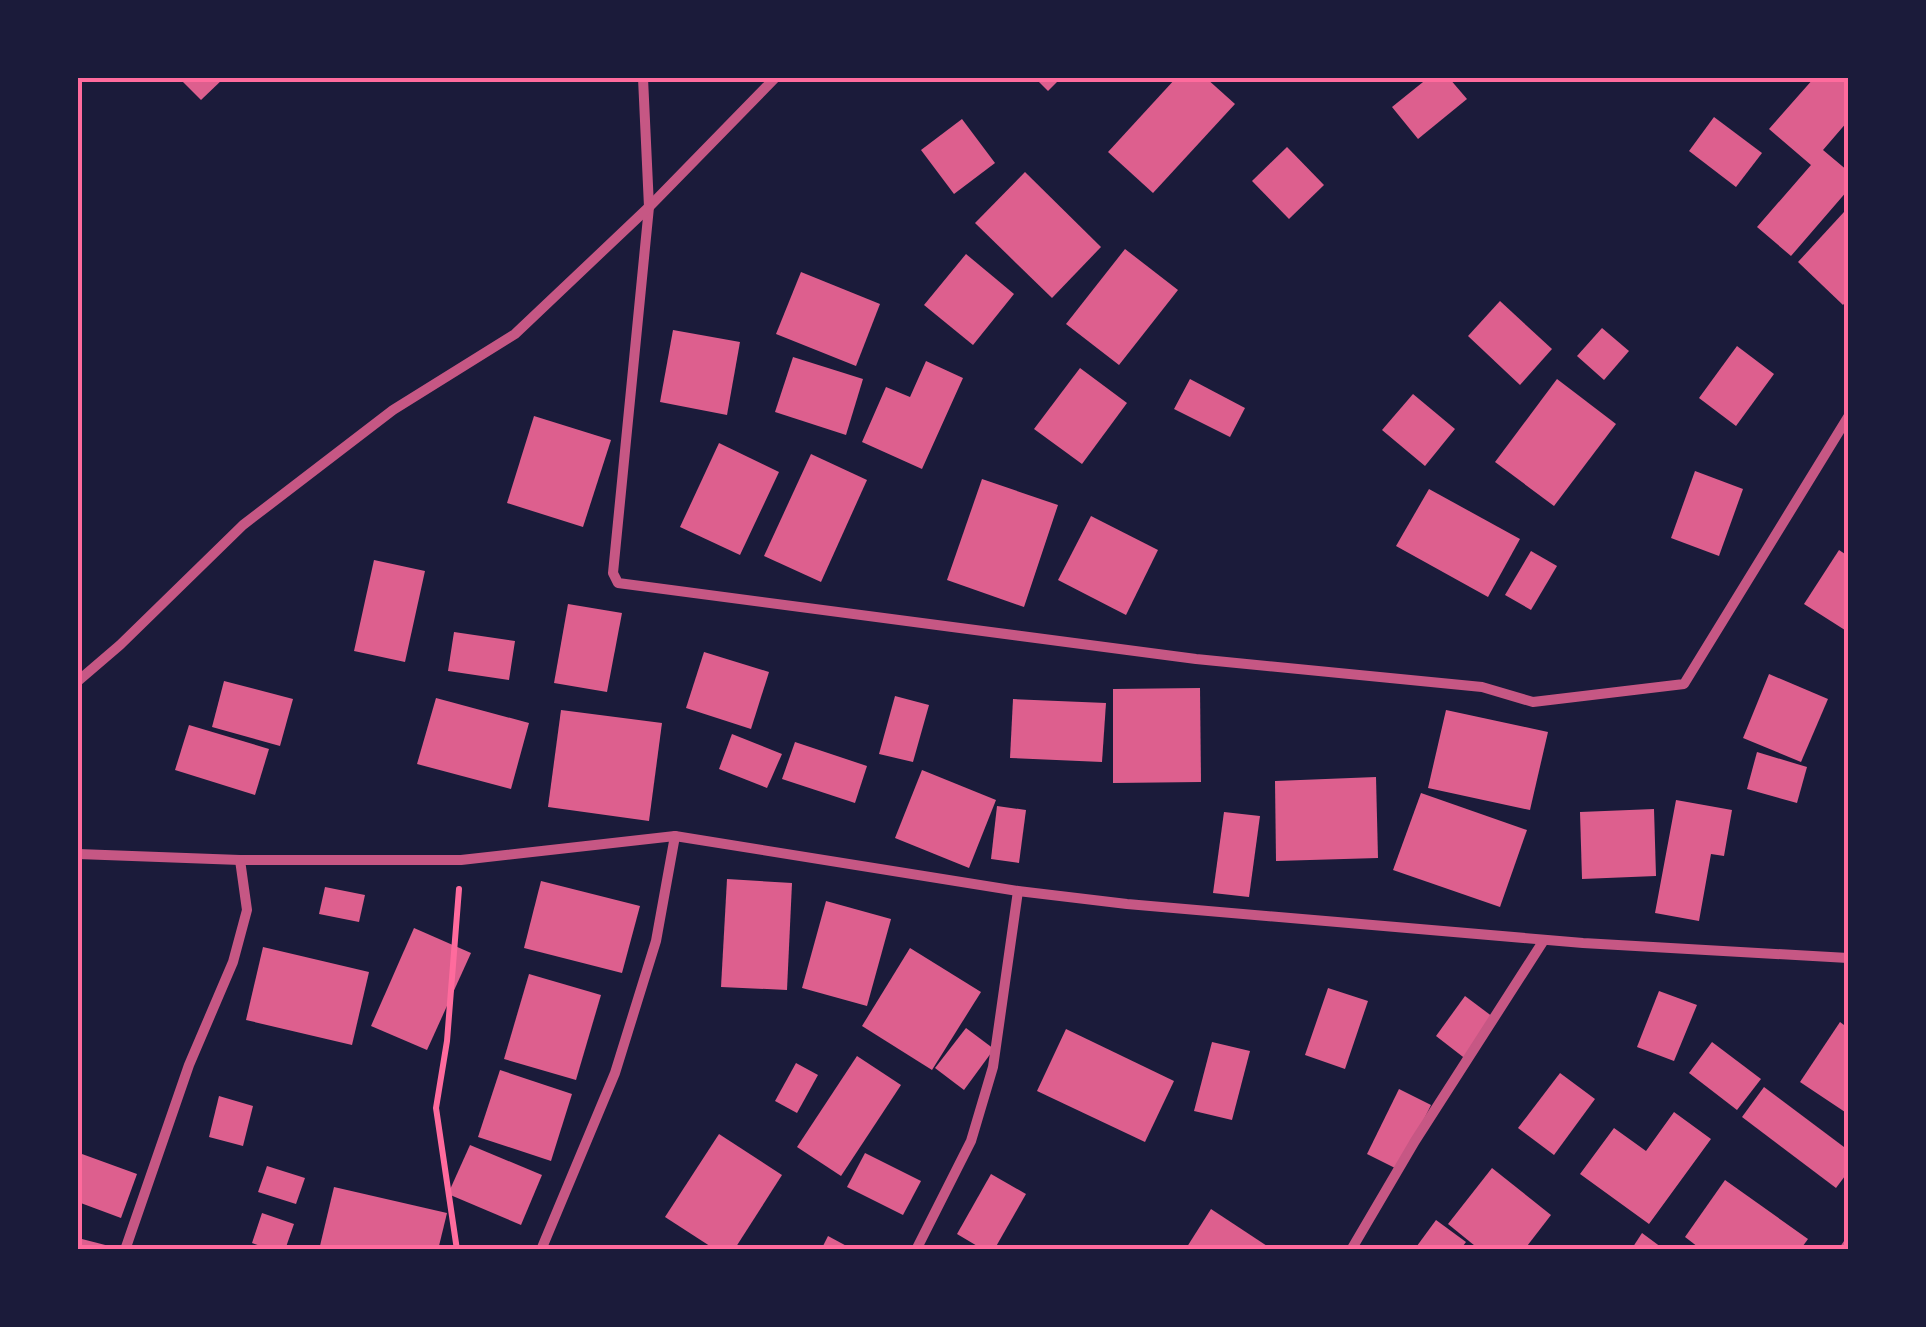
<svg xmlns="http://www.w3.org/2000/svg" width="1926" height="1327" viewBox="0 0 1926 1327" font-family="'Source Sans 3',sans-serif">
  <rect width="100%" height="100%" fill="#1b1b3a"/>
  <g fill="#dd5f8e">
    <polygon points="179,78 224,78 201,100"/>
    <polygon points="1035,78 1061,78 1048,91"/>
    <polygon points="1176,78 1206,78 1235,104 1153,193 1108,152"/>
    <polygon points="1428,78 1449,78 1467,99 1418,139 1392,107"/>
    <polygon points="1814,78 1848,78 1848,121 1823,150 1848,171 1848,190 1791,256 1757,227 1811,165 1769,129"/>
    <polygon points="1714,117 1762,153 1736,187 1689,151"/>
    <polygon points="962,119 995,163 954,194 921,150"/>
    <polygon points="1287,147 1324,185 1289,219 1252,181"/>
    <polygon points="1025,172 1101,247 1052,298 975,223"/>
    <polygon points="1844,212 1848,216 1848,299 1843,305 1798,262"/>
    <polygon points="1125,249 1178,290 1119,365 1066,324"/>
    <polygon points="966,254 1014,294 973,345 924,305"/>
    <polygon points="801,272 880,304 856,366 776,334"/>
    <polygon points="1500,301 1552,349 1520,385 1468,336"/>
    <polygon points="1602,328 1629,351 1604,380 1577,356"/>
    <polygon points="673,330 740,342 727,415 660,402"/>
    <polygon points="1737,346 1774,374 1736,426 1699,398"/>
    <polygon points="793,357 863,379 846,435 775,412"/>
    <polygon points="926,361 963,378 922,469 862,442 886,387 910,397"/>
    <polygon points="1080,368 1127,403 1082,464 1034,429"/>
    <polygon points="1190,379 1245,408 1230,437 1174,409"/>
    <polygon points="1557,379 1616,424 1554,506 1495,462"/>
    <polygon points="1413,394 1455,429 1425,466 1382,430"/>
    <polygon points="534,416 611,440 583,527 507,503"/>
    <polygon points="719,443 779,472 740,555 680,527"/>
    <polygon points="811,454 867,480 821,582 764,556"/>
    <polygon points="1695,471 1743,489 1719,556 1671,538"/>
    <polygon points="982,479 1058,505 1024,607 947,580"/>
    <polygon points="1429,489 1520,539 1488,597 1396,546"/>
    <polygon points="1091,516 1158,550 1126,615 1058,580"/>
    <polygon points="1839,550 1848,556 1848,632 1804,604"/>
    <polygon points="1531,551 1557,566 1531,610 1505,595"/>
    <polygon points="374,560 425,571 405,662 354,651"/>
    <polygon points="568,604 622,613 607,692 554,683"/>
    <polygon points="454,632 515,641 509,680 448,671"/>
    <polygon points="704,652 769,672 751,729 686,708"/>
    <polygon points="1769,674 1828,699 1801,762 1743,738"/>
    <polygon points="224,681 293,699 280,746 212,727"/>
    <polygon points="1200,688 1201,782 1113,783 1113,689"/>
    <polygon points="895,696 929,705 913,762 879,754"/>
    <polygon points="436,698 529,723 511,789 417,764"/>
    <polygon points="1013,699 1106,703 1102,762 1010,758"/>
    <polygon points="561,710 662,723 649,821 548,807"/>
    <polygon points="1446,710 1548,732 1530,810 1428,788"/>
    <polygon points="189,725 269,749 255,795 175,770"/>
    <polygon points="732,734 782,754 767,788 719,769"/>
    <polygon points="795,742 867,766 855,803 782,779"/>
    <polygon points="1757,752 1807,767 1797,803 1747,789"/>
    <polygon points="922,770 996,800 969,868 895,838"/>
    <polygon points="1376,777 1378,858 1276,861 1275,781"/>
    <polygon points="1421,793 1527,830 1500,907 1393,870"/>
    <polygon points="1676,800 1732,810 1724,856 1711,854 1699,921 1655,913"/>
    <polygon points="997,806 1026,810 1019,863 991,859"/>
    <polygon points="1654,809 1656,876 1582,879 1580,812"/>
    <polygon points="1224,812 1260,816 1249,897 1213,893"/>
    <polygon points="727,879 792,883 787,990 721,987"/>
    <polygon points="541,881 640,906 622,973 524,948"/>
    <polygon points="325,887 365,895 359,922 319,914"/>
    <polygon points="826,901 891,919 867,1006 802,988"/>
    <polygon points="414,928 471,953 427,1050 371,1026"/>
    <polygon points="263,947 369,972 352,1045 246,1020"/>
    <polygon points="910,948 981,992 932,1070 862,1026"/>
    <polygon points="529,974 601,995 576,1080 504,1059"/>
    <polygon points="1328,988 1368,1001 1345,1069 1305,1055"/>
    <polygon points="1659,991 1697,1005 1674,1061 1637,1047"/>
    <polygon points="1465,996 1497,1020 1467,1060 1436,1036"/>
    <polygon points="1840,1022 1848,1028 1848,1114 1800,1082"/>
    <polygon points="966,1028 994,1049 964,1090 935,1068"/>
    <polygon points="1066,1029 1174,1081 1145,1142 1037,1091"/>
    <polygon points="1212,1042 1250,1051 1232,1120 1194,1111"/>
    <polygon points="1712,1042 1761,1079 1737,1110 1689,1073"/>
    <polygon points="857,1056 901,1085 841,1176 797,1147"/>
    <polygon points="796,1063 818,1075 797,1113 775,1101"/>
    <polygon points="500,1070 572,1094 551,1161 478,1137"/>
    <polygon points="1560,1073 1595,1099 1554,1155 1518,1128"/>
    <polygon points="1764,1087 1848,1150 1848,1172 1836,1188 1742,1117"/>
    <polygon points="1399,1089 1431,1105 1399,1170 1367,1154"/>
    <polygon points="219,1096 253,1106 243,1146 209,1137"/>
    <polygon points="1674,1112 1711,1139 1649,1224 1580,1174 1614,1128 1646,1151"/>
    <polygon points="719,1134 782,1175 734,1250 716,1250 665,1217"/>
    <polygon points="470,1145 542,1175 521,1225 448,1194"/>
    <polygon points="865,1153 921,1181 903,1215 847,1187"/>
    <polygon points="82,1154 137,1174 121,1218 78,1202 78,1165"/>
    <polygon points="267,1166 305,1178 296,1204 258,1192"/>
    <polygon points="1492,1168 1551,1215 1524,1250 1480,1250 1448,1224"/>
    <polygon points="991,1174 1026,1194 994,1250 984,1250 957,1234"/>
    <polygon points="1725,1180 1808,1239 1800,1250 1702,1250 1685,1237"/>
    <polygon points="334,1187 447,1213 438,1250 319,1250"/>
    <polygon points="1211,1209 1273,1250 1185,1250"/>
    <polygon points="262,1213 294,1224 285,1250 272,1250 252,1243"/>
    <polygon points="1436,1220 1466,1242 1460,1250 1414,1250"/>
    <polygon points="1642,1233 1665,1250 1631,1250"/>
    <polygon points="828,1236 854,1250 821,1250"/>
    <polygon points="78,1238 117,1248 117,1250 78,1250"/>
  </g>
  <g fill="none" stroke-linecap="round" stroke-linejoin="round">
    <polyline stroke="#ff6b9d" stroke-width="6" points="457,1250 436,1108 447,1041 459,889"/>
    <g stroke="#c65784" stroke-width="10">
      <polyline points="643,78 649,207 613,573 618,583 1196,659 1482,687 1533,702 1684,684 1848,417"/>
      <polyline points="78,681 120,645 243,525 393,410 515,334 649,207 775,78"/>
      <polyline points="78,854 240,860 461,860 675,836 1018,891 1127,904 1583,943 1848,958"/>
      <polyline points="125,1250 189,1065 233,962 247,910 240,860"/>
      <polyline points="541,1250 615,1073 656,941 675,836"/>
      <polyline points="916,1250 971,1141 993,1067 1018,891"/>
      <polyline points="1351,1250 1415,1141 1544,940"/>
      <polyline points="1844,1250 1848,1244"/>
    </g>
  </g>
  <rect width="1926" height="1327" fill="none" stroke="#1b1b3a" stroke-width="160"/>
  <rect x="80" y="80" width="1766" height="1167" fill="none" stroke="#ff6b9d" stroke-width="4"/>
</svg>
